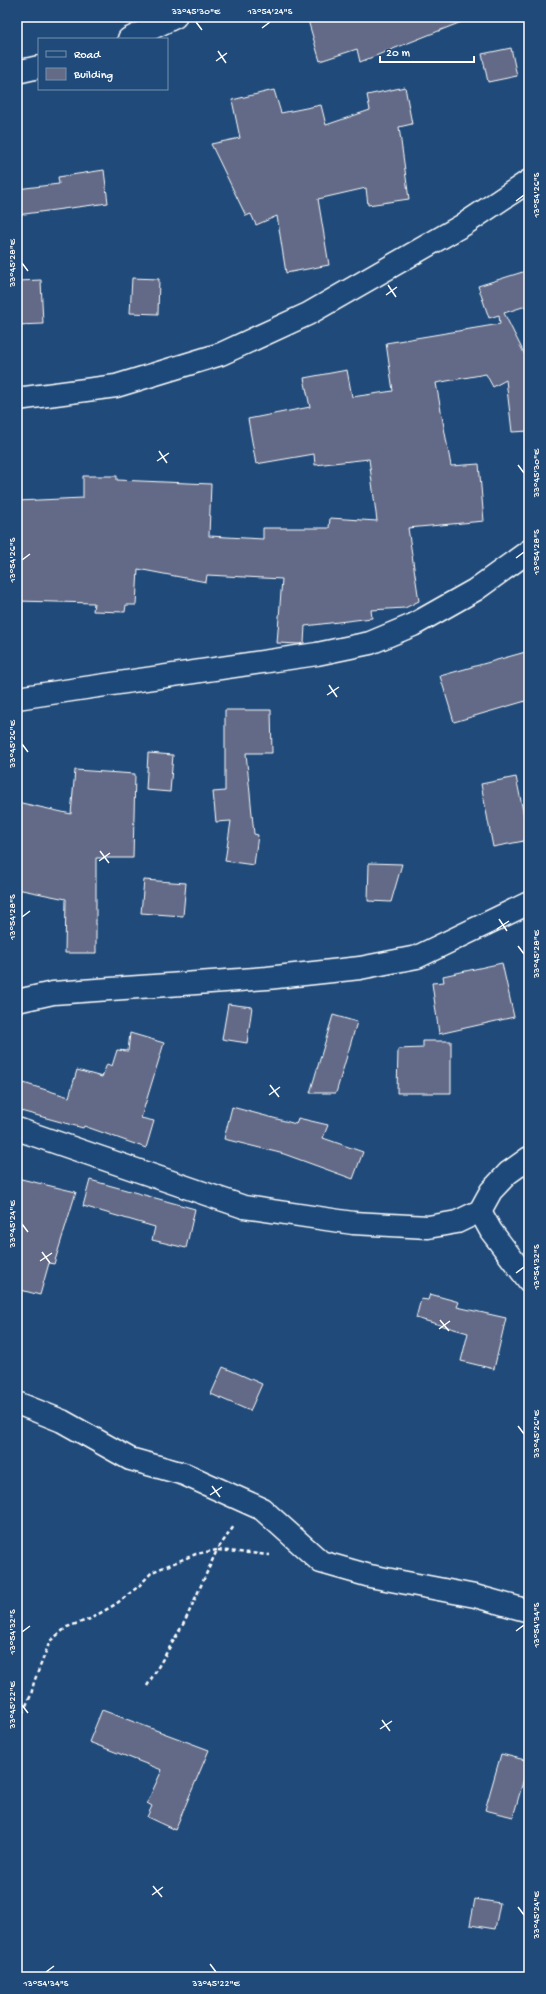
<svg xmlns="http://www.w3.org/2000/svg" width="546" height="1994" viewBox="0 0 546 1994" font-family="'Gochi Hand',sans-serif">
  <rect width="100%" height="100%" fill="#1f4a7a"/>
  <filter id="ink" filterUnits="userSpaceOnUse"><feTurbulence type="fractalNoise" baseFrequency=".025" numOctaves="2"/><feDisplacementMap in="SourceGraphic" scale="8" xChannelSelector="R" yChannelSelector="G"/><feConvolveMatrix kernelMatrix="1 2 1 2 8 2 1 2 1" color-interpolation-filters="sRGB"/></filter>
  <g filter="url(#ink)">
    <g fill="#636b87" stroke="#fff">
      <polygon points="307,17 469,17 469,19 360,62 357,49 320,61"/>
      <polygon points="511,48 517,76 488,82 482,54"/>
      <polygon points="405,87 412,124 399,127 409,199 368,205 366,188 318,199 329,265 286,273 277,216 256,225 251,214 246,216 211,144 240,138 232,100 274,90 281,113 321,105 326,125 370,110 367,95"/>
      <polygon points="104,170 108,203 17,215 17,189 59,184 58,177"/>
      <polygon points="529,270 529,305 504,313 529,363 529,431 512,432 506,380 493,387 486,374 436,383 451,466 479,464 484,521 408,528 419,601 405,608 371,610 372,618 305,626 304,643 299,644 277,643 282,579 207,575 206,582 138,569 136,605 126,605 125,612 93,611 94,603 17,601 17,501 83,498 83,476 117,476 117,480 211,484 209,536 263,539 263,528 329,528 330,518 377,521 369,459 315,465 314,454 256,464 248,419 310,407 304,378 347,370 352,397 393,391 386,343 500,324 499,315 489,318 478,286"/>
      <polygon points="132,278 159,279 158,314 130,313"/>
      <polygon points="41,280 43,324 17,325 17,281"/>
      <polygon points="529,651 529,700 454,722 440,676"/>
      <polygon points="225,710 271,710 272,753 246,753 254,834 258,835 254,865 225,861 231,821 216,822 213,792 225,791"/>
      <polygon points="148,753 173,755 170,792 146,790"/>
      <polygon points="75,770 135,774 133,858 96,858 96,953 65,953 66,899 17,889 17,802 71,814"/>
      <polygon points="516,777 529,840 493,847 481,784"/>
      <polygon points="369,863 402,864 391,902 368,901"/>
      <polygon points="144,880 186,883 183,916 141,913"/>
      <polygon points="502,963 514,1017 439,1034 432,983 444,982 443,976"/>
      <polygon points="228,1004 252,1007 247,1043 222,1039"/>
      <polygon points="333,1015 357,1022 336,1093 310,1093"/>
      <polygon points="130,1033 164,1043 141,1118 154,1121 146,1148 84,1126 83,1128 17,1110 17,1081 69,1097 77,1070 102,1077 107,1064 112,1066 117,1050 128,1051"/>
      <polygon points="423,1041 451,1041 451,1093 397,1093 398,1049 423,1048"/>
      <polygon points="232,1107 296,1124 298,1118 328,1125 323,1138 363,1152 353,1179 284,1154 224,1139"/>
      <polygon points="17,1178 76,1192 54,1264 49,1263 40,1295 17,1289"/>
      <polygon points="90,1180 195,1209 186,1248 152,1240 155,1227 83,1206"/>
      <polygon points="430,1294 459,1302 457,1307 506,1318 494,1369 461,1361 468,1333 416,1318 421,1299 428,1300"/>
      <polygon points="223,1367 262,1384 250,1411 211,1394"/>
      <polygon points="102,1710 209,1750 175,1830 147,1817 152,1806 147,1803 162,1770 89,1742"/>
      <polygon points="501,1754 529,1761 513,1817 485,1810"/>
      <polygon points="475,1899 500,1903 495,1929 470,1925"/>
    </g>
    <g fill="none" stroke-linecap="round" stroke-linejoin="round">
      <defs>
        <g id="street">
          <polyline points="129,39 175,17"/>
          <polyline points="17,72 39,67"/>
          <polyline points="17,399 116,386 221,354 308,314 463,225 529,181"/>
          <polyline points="17,698 317,654 370,643 413,625 475,590 529,551"/>
          <polyline points="17,1001 53,993 267,978 360,968 417,957 529,903"/>
          <polyline points="17,1129 244,1207 353,1223 428,1227 457,1222 480,1211 491,1191 508,1173 529,1158"/>
          <polyline points="480,1211 491,1231 529,1281"/>
          <polyline points="17,1403 62,1421 130,1459 184,1474 262,1509 321,1562 370,1576 475,1596 529,1611"/>
        </g>
      </defs>
      <use href="#street" stroke="#fff" stroke-width="25"/>
      <g stroke="#fff" stroke-width="2.5" stroke-dasharray="4 3" stroke-linecap="butt">
        <polyline points="147,1686 185,1621 217,1550 270,1555"/>
        <polyline points="17,1725 31,1695 34,1682 50,1641 67,1627 90,1619 116,1604 139,1586 152,1572 196,1554 217,1550 234,1526"/>
      </g>
      <use href="#street" stroke="#1f4a7a" stroke-width="22"/>
    </g>
  </g>
  <path fill="none" stroke="#fff" stroke-width="1.5" d="M196 22 202 30M262 28 270 22M218 51 226 63M216 61 227 53M516 201 524 195M22 263 28 271M388 285 396 297M386 295 397 287M159 451 167 463M157 461 169 453M518 465 524 473M516 558 524 552M22 560 30 554M329 685 337 697M327 695 339 687M22 744 28 752M100 851 109 863M99 861 110 853M22 917 30 911M499 919 507 931M497 929 509 921M518 946 524 954M270 1085 279 1097M269 1095 280 1087M22 1224 28 1232M42 1252 50 1263M40 1261 52 1253M516 1273 524 1267M440 1320 449 1331M439 1329 450 1321M518 1426 524 1434M212 1486 220 1497M210 1495 222 1487M516 1631 524 1625M22 1632 30 1626M22 1705 28 1713M382 1720 390 1731M380 1729 392 1721M153 1886 162 1897M152 1895 163 1887M518 1907 524 1915M210 1964 216 1972M46 1972 54 1966"/>
  <rect width="546" height="1994" fill="none" stroke="#1f4a7a" stroke-width="44"/>
  <rect x="38" y="38" width="130" height="52" fill="#1f4a7a" stroke="#7992af"/>
  <rect x="46" y="51" width="20" height="6" fill="#1f4a7a" stroke="#7992af"/>
  <text x="74" y="58" font-size="12" fill="#ffffff">Road</text>
  <rect x="46" y="68" width="20" height="12" fill="#636b87" stroke="#7992af"/>
  <text x="74" y="78" font-size="12" fill="#ffffff">Building</text>
  <path d="M380 56v6h94v-6" fill="none" stroke="#ffffff" stroke-width="2"/>
  <text x="386" y="56" font-size="12" fill="#ffffff" stroke="#1f4a7a" stroke-width="3" paint-order="stroke">20 m</text>
  <rect x="22" y="22" width="502" height="1950" fill="none" stroke="#fff" stroke-width="1.5"/>
  <g font-size="10" text-anchor="middle" fill="#fff">
    <text x="196" y="14">33°45'30"E</text>
    <text x="270" y="14">13°54'24"S</text>
    <text transform="translate(535 195) rotate(-90)" y="4">13°54'26"S</text>
    <text transform="translate(11 263) rotate(-90)" y="4">33°45'28"E</text>
    <text transform="translate(535 473) rotate(-90)" y="4">33°45'30"E</text>
    <text transform="translate(535 552) rotate(-90)" y="4">13°54'28"S</text>
    <text transform="translate(11 560) rotate(-90)" y="4">13°54'26"S</text>
    <text transform="translate(11 744) rotate(-90)" y="4">33°45'26"E</text>
    <text transform="translate(11 917) rotate(-90)" y="4">13°54'28"S</text>
    <text transform="translate(535 954) rotate(-90)" y="4">33°45'28"E</text>
    <text transform="translate(11 1224) rotate(-90)" y="4">33°45'24"E</text>
    <text transform="translate(535 1267) rotate(-90)" y="4">13°54'32"S</text>
    <text transform="translate(535 1434) rotate(-90)" y="4">33°45'26"E</text>
    <text transform="translate(535 1625) rotate(-90)" y="4">13°54'34"S</text>
    <text transform="translate(11 1632) rotate(-90)" y="4">13°54'32"S</text>
    <text transform="translate(11 1705) rotate(-90)" y="4">33°45'22"E</text>
    <text transform="translate(535 1915) rotate(-90)" y="4">33°45'24"E</text>
    <text x="46" y="1986">13°54'34"S</text>
    <text x="216" y="1986">33°45'22"E</text>
  </g>
</svg>
